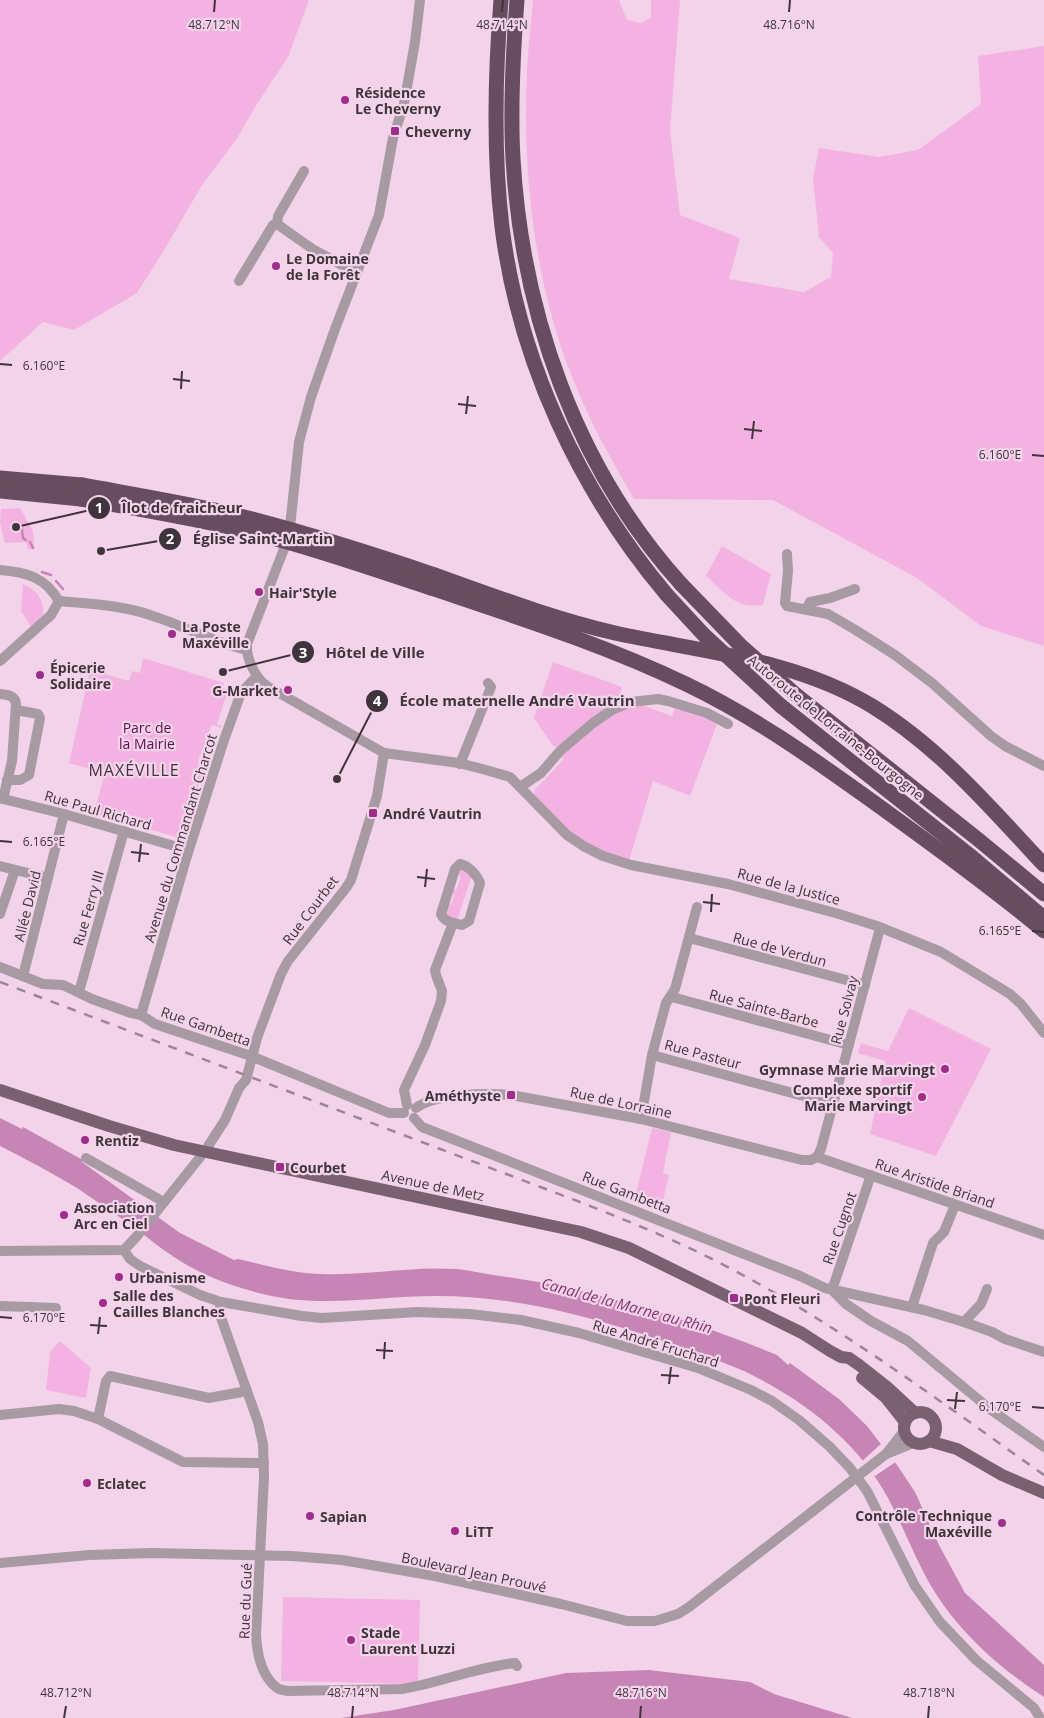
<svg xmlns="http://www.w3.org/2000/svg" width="1044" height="1718" viewBox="0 0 1044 1718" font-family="'Open Sans',sans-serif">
  <rect width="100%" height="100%" fill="#f3d3ea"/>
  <g fill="#f4b2e2">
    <polygon points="0,0 309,0 288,57 257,104 236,140 202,185 166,247 137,293 74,330 43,322 0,361"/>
    <path d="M533 0H619L627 20 642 23 651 17V0H680L670 131 680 215 740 238 729 279 804 292 831 277 833 253 819 237 813 179 819 148 879 157 918 150 981 104 978 56 1044 46V646L981 626 917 578 773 500 634 499C615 466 596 433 581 398 536 298 522 181 527 72 528 48 531 24 533 0Z"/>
    <polygon points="20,508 33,531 34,549 28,549 27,544 25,542 5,543 0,523 1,509"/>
    <path d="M722 546 771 574 763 605C735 609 725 593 706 576Z"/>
    <path d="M23 584C37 590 44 599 43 614L32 628 21 611Z"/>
    <polygon points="143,658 224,683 223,688 228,690 217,724 222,726 221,728 212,725 198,761 207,765 199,783 185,832 176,837 94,813 105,773 69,763 90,670 129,681 132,671 140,673"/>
    <path d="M553 662 622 687 618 702C595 714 578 730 559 747L553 746 534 718Z"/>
    <path d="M639 704 672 716 675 708 718 721 690 796 653 781 629 861 599 851 564 828 535 797 534 791 562 761 563 753 594 726H598C607 713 624 709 639 704Z"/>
    <polygon points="459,868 472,875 457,921 445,917 448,899 451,905 454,896 451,890 453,886 456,891 461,877 458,873"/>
    <polygon points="909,1008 991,1049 936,1156 870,1134 885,1061 858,1053 861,1043 888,1051"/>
    <polygon points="652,1128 671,1132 663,1173 669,1175 661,1209 639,1199 640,1195 636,1193"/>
    <polygon points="60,1341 91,1368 86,1398 46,1390 50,1352"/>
    <polygon points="283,1597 420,1600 418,1684 281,1681"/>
  </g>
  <g fill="#c685b5">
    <path d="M0 1118 22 1129 23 1127 83 1160 82 1162 180 1233 234 1260 238 1259C265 1265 292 1273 320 1274 365 1276 410 1266 456 1269 468 1270 481 1273 493 1275 591 1288 686 1318 777 1355L788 1365 790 1363 839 1399 867 1426 897 1465 915 1492 939 1545 965 1593 1044 1665V1697C1002 1670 963 1636 936 1594 917 1564 905 1530 888 1498 861 1448 816 1410 767 1383 740 1367 710 1358 680 1347 601 1319 520 1296 436 1296 380 1296 322 1308 267 1295 234 1287 202 1276 174 1257 160 1248 147 1237 134 1227 115 1214 96 1201 77 1188 52 1173 26 1159 0 1146Z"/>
    <polygon points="649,1670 750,1682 774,1694 852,1718 341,1718 394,1710 566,1673"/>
  </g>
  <polygon fill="#f3d3ea" points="883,1442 897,1461 872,1478 860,1463"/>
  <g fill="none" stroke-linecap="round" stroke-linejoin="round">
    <g stroke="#c685b5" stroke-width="2.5">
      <polyline points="22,530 23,538 26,540"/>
      <polyline points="30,542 33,548"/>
      <polyline points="42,572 51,575"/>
      <polyline points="56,581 63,589"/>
    </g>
    <g stroke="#a79aa3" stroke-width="10">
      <path d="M420 0 415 42 404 104 393 138 379 215 335 329 311 397 299 442 289 536 247 644C246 658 255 678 267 686L384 753 459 763 486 770 510 777 567 835 585 847 603 856 631 865 728 884 839 914 877 926 941 952 1010 994 1021 1004 1044 1033"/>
      <polyline points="277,224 314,250 357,273"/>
      <polyline points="277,224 278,216 304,171"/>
      <polyline points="239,281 273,225 277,224"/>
      <polyline points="787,554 788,571 785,603 787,606 828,614 854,629 895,655 932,683 991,736 1005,746 1044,766"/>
      <path d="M0 570C26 572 45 577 59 601"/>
      <path d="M59 601C89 604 121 605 150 615 182 625 213 642 247 650"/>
      <polyline points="806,609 810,602 830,598 855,589"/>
      <polyline points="0,661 51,615 59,601"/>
      <path d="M0 694C8 695 15 695 16 704L12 761 3 799"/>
      <polyline points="460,764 491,687 488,683"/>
      <polyline points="7,780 20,780 29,775 40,718 38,714 16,710"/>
      <polyline points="520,787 541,773 560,751 593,723 612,710 631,702 658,699 668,701 707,713 728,724"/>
      <polyline points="0,798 64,814 188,850"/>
      <path d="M460 864C469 866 477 875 480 883L469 921 462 925C454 923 444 922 441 914L455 869Z"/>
      <polyline points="0,866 48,878"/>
      <polyline points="0,914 15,870"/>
      <polyline points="689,938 865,985"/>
      <polyline points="0,967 43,984 63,985 92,999 131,1013 141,1015 155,1024 251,1056 389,1113 404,1113"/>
      <polyline points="23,976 64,814"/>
      <polyline points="79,992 124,831"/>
      <polyline points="672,997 849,1045"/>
      <polyline points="141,1015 186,859 224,740 241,693 257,676"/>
      <polyline points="652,1055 833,1104"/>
      <polyline points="407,1105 404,1090 425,1045 441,1001 442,991 436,975 435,970 453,923"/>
      <path d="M416 1108C433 1094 489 1093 511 1095L641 1119 802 1160H811L817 1157"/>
      <polyline points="414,1118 422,1127 800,1276 825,1288 924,1310 964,1322 992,1332 1005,1339 1044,1352"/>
      <polyline points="641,1119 652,1055 666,1003 675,989 697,907"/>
      <polyline points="817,1157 1044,1235"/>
      <polyline points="817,1157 821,1149 880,928"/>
      <polyline points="86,1158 164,1202"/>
      <polyline points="124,1250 130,1259 140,1266 200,1295 221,1302 302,1316 322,1318 417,1312 470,1314 521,1320 579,1333 698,1368 751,1390 772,1401 799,1420 829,1446 850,1468 867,1491 915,1586 940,1622 976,1660 1034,1708 1040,1718"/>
      <polyline points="0,1251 124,1250 137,1236 205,1151 225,1120 239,1088 246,1080 257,1038 281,974 288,961 346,888 351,880 377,796 384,753"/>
      <polyline points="832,1290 846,1304 871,1321 908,1341 991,1410 1044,1447"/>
      <polyline points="832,1290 871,1175"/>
      <path d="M221 1302 219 1312 258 1422 263 1444 264 1476 256 1635C257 1653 261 1675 276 1687 279 1690 283 1690 287 1691L402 1689C440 1683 476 1667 515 1663L517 1666"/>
      <polyline points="0,1306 56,1308"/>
      <polyline points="912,1307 933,1243 944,1232 955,1205"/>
      <polyline points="964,1322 981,1304 987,1289"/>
      <polyline points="0,1415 59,1409 74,1411 98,1419 183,1462 264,1463"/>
      <polyline points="98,1419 106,1381 110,1376 209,1398 247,1391"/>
      <polyline points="886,1454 904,1431"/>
      <polyline points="886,1454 913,1443"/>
      <polyline points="0,1563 89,1555 152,1553 292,1556 342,1560 435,1576 561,1604 627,1621 655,1621 678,1614 689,1607 813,1511"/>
    </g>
    <g stroke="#796172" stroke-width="12">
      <polyline points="0,1090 109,1126 174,1145 581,1232 629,1248 802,1333 830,1351 841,1357 849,1358 859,1365 887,1387 915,1413"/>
      <polyline points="862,1378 886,1398 905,1422"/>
      <circle cx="920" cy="1428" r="16"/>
      <polyline points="929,1441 957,1449 1002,1475 1044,1493"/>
    </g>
    <g stroke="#684d60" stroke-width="15">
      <path d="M501 0C495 75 493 152 502 227 519 362 580 492 667 595"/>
      <path d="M517 0C513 53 510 106 513 159 522 313 576 468 681 584"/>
      <polyline points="0,478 82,485"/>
      <polyline points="0,491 81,499"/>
      <path d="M435 575C494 596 554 619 615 633 702 652 795 659 872 706 939 747 991 808 1044 865"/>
      <path d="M431 588C517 617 605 645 686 684 753 716 812 758 872 801 930 843 988 885 1044 931"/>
      <polyline points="795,694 980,841 1044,894"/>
      <polyline points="781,706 973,858 1044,918"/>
    </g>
    <path stroke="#9c8595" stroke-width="2.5" stroke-dasharray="9 9" stroke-linecap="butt" d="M0 982 580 1202C628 1221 675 1240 720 1263 835 1322 939 1401 1044 1475"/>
    <polyline stroke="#a79aa3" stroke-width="10" points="813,1511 886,1454"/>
    <g stroke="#684d60" stroke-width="15">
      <path d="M82 485C131 494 180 502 228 513 298 530 367 552 435 575"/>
      <path d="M81 499C134 508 186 517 238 529 304 545 367 567 431 588"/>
      <polyline points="681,584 740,645 795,694"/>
      <polyline points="667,595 704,635 781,706"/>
    </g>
  </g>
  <path fill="none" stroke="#40343c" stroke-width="2" d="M214 12 215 0M502 12 503 0M789 12 790 0M0 364 12 365M173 379 190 381M181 389 182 371M458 404 476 406M466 414 468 396M744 429 762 431M752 439 754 421M1032 455 1044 456M0 841 12 842M131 852 149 854M139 862 141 844M417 877 435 879M425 887 427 869M703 902 720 904M711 912 712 894M1032 931 1044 932M0 1317 12 1318M90 1325 107 1326M98 1334 100 1317M376 1350 393 1351M384 1359 385 1342M661 1375 679 1376M669 1384 671 1367M947 1400 965 1401M1032 1407 1044 1408M955 1409 957 1392M64 1718 66 1706M352 1718 353 1706M640 1718 641 1706M928 1718 929 1706"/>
  <g fill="#9f2e8a" stroke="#f3d3ea" stroke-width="2">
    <circle cx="345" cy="100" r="5"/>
    <rect x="390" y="126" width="10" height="10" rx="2.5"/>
    <circle cx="276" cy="266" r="5"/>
    <circle cx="259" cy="592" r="5"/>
    <circle cx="172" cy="634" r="5"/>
    <circle cx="40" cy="675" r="5"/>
    <circle cx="288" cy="690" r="5"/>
    <rect x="368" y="808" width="10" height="10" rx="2.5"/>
    <circle cx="945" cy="1069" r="5"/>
    <rect x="506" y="1090" width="10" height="10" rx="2.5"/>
    <circle cx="922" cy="1097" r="5"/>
    <circle cx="85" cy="1140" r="5"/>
    <rect x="275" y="1162" width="10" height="10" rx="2.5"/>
    <circle cx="64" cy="1215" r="5"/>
    <circle cx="119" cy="1277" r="5"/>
    <rect x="729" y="1293" width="10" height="10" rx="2.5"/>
    <circle cx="103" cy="1303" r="5"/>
    <circle cx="87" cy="1483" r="5"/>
    <circle cx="310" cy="1516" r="5"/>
    <circle cx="1002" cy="1523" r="5"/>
    <circle cx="455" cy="1531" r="5"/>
    <circle cx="351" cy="1640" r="5"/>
  </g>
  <g text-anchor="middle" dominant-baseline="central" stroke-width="4.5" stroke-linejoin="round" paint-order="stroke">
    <g font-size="14" font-weight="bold" fill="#40343c" stroke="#f3d3ea" text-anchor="start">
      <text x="355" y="92">Résidence<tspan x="355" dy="16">Le Cheverny</tspan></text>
      <text x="405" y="131">Cheverny</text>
      <text x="286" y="258">Le Domaine<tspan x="286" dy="16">de la Forêt</tspan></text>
      <text x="269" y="592">Hair'Style</text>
      <text x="182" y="626">La Poste<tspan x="182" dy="16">Maxéville</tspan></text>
      <text x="50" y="667">Épicerie<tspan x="50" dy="16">Solidaire</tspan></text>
      <text x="278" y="690" text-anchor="end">G-Market</text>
      <text x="383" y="813">André Vautrin</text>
      <text x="935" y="1069" text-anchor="end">Gymnase Marie Marvingt</text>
      <text x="912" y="1089" text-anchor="end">Complexe sportif<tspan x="912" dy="16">Marie Marvingt</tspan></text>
      <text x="501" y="1095" text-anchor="end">Améthyste</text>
      <text x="95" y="1140">Rentiz</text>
      <text x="290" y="1167">Courbet</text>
      <text x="74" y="1207">Association<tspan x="74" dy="16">Arc en Ciel</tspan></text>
      <text x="129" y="1277">Urbanisme</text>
      <text x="113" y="1295">Salle des<tspan x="113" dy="16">Cailles Blanches</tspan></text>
      <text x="744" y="1298">Pont Fleuri</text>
      <text x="97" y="1483">Eclatec</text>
      <text x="992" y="1515" text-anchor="end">Contrôle Technique<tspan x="992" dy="16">Maxéville</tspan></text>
      <text x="320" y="1516">Sapian</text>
      <text x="465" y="1531">LiTT</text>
      <text x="361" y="1632">Stade<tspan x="361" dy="16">Laurent Luzzi</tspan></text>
    </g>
    <g font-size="14" fill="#5d0e50" stroke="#f3d3ea">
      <text x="147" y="727">Parc de<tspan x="147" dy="16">la Mairie</tspan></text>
    </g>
    <g font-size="14" fill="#40343c" stroke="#f3d3ea">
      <text transform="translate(836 727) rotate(39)">Autoroute de Lorraine-Bourgogne</text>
      <text transform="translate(98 810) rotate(16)">Rue Paul Richard</text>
      <text transform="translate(180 838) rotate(-73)">Avenue du Commandant Charcot</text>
      <text transform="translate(789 886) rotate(15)">Rue de la Justice</text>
      <text transform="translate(27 906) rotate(-76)">Allée David</text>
      <text transform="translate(88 908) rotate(-74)">Rue Ferry III</text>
      <text transform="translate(310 910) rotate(-53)">Rue Courbet</text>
      <text transform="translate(780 949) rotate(15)">Rue de Verdun</text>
      <text transform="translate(764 1008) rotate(15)">Rue Sainte-Barbe</text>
      <text transform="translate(844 1010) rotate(-75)">Rue Solvay</text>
      <text transform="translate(206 1026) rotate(19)">Rue Gambetta</text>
      <text transform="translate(703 1054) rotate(15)">Rue Pasteur</text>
      <text transform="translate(621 1102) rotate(12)">Rue de Lorraine</text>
      <text transform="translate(935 1183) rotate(19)">Rue Aristide Briand</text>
      <text transform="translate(433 1185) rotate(12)">Avenue de Metz</text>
      <text transform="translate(627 1192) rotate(21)">Rue Gambetta</text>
      <text transform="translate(839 1228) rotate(-71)">Rue Cugnot</text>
      <text transform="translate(656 1343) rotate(17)">Rue André Fruchard</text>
      <text transform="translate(474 1572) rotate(12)">Boulevard Jean Prouvé</text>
      <text transform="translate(245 1601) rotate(-88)">Rue du Gué</text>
    </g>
    <g font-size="15" font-style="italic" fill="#833572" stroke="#f3d3ea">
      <text transform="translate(627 1305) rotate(15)">Canal de la Marne au Rhin</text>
    </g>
    <g font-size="16" letter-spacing="1" fill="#40343c" stroke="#f3d3ea">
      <text x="134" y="770">MAXÉVILLE</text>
    </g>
  </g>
  <g font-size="12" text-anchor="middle" fill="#40343c" stroke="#f3d3ea" stroke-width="4.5" stroke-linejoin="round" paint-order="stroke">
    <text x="214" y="29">48.712°N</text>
    <text x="502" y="29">48.714°N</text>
    <text x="789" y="29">48.716°N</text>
    <text x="44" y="370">6.160°E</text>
    <text x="1000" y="459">6.160°E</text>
    <text x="44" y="846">6.165°E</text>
    <text x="1000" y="935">6.165°E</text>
    <text x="44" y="1322">6.170°E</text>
    <text x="1000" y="1411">6.170°E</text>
    <text x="66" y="1697">48.712°N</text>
    <text x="353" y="1697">48.714°N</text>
    <text x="641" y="1697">48.716°N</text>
    <text x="929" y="1697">48.718°N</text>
  </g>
  <path fill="none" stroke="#40343c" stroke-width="2" d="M16 527L99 508M101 551L170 539M223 672L303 652M337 779L377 701"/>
  <g fill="#40343c" stroke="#f3d3ea" stroke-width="2">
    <circle cx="16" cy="527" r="5"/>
    <circle cx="101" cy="551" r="5"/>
    <circle cx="223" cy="672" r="5"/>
    <circle cx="337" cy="779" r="5"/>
    <circle cx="99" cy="508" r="12"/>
    <circle cx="170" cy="539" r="12"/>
    <circle cx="303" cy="652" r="12"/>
    <circle cx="377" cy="701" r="12"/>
  </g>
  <g font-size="15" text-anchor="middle" font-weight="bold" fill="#fff">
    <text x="99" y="513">1</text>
    <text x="170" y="544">2</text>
    <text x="303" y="658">3</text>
    <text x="377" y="706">4</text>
  </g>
  <g font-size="15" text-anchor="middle" font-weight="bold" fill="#40343c" stroke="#f3d3ea" stroke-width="4.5" stroke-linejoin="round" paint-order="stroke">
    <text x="182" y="513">Îlot de fraicheur</text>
    <text x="263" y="544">Église Saint-Martin</text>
    <text x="375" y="658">Hôtel de Ville</text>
    <text x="517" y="706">École maternelle André Vautrin</text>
  </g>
</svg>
